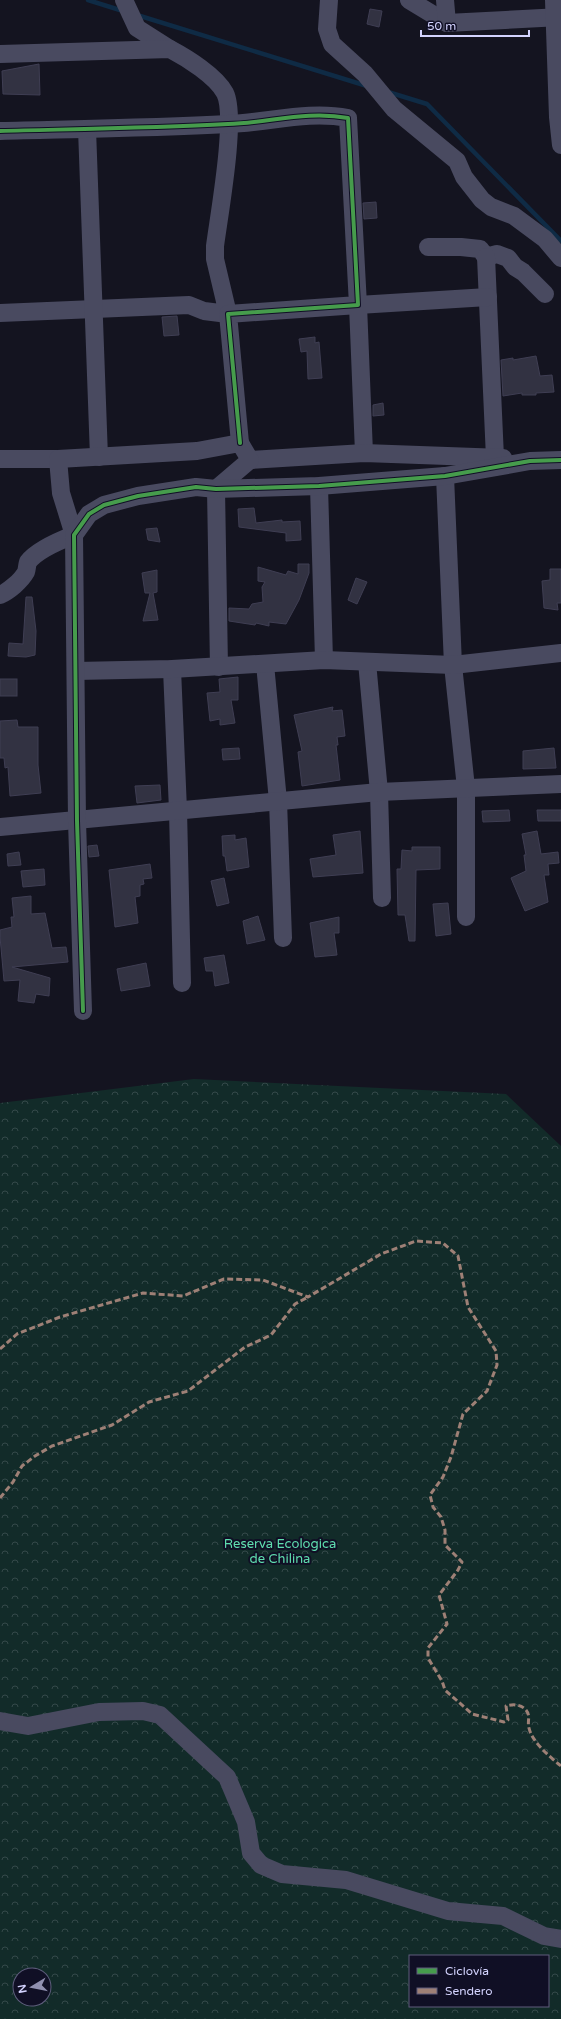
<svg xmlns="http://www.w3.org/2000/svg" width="561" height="2019" viewBox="0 0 561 2019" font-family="'Varela Round',sans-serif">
  <defs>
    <pattern id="forest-crowns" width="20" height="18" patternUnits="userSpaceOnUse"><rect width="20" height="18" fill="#122b29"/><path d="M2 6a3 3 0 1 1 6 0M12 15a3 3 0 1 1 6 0" fill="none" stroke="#344949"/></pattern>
  </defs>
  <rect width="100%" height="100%" fill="#141420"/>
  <path fill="url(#forest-crowns)" fill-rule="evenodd" d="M194 1079 506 1094 561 1146V2019H0V1103ZM410 1956H548V2006H410ZM20 1975H44V1999H20Z"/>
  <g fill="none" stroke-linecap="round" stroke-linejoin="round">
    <g stroke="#0f2b45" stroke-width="4.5">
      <polyline points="88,0 123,11"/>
      <polyline points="137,15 367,86"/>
      <polyline points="388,92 427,104 561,241"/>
    </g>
  </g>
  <g fill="#323242" stroke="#3f3e53">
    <polygon points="370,9 382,11 379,27 367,24"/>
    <polygon points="39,64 40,95 3,94 2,71"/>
    <polygon points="376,202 377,218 364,219 363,203"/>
    <polygon points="177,316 179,335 164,336 162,317"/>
    <polygon points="315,337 315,343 319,342 322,378 308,379 307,351 301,352 299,339"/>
    <polygon points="536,356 540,376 552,375 554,392 536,393 536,395 522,395 522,393 503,396 501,360 513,358 513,360"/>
    <polygon points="383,403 384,415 373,416 373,405"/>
    <polygon points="254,508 256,523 282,520 282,522 300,521 301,540 286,541 286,533 239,527 238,509"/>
    <polygon points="157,528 160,542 148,540 146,529"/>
    <polygon points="298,564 309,564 309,573 299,600 286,624 269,622 269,626 256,623 255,625 229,621 229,608 249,609 252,604 263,602 262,587 265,582 258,581 258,567 286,575 288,571 298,574"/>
    <polygon points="550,569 561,569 561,603 557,603 558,610 544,608 542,581 550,580"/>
    <polygon points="157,570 157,592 153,593 158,620 143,621 150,593 145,593 142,573"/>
    <polygon points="356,578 367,582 357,604 348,600"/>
    <polygon points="26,597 32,597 36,631 35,655 26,657 8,656 9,643 23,644"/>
    <polygon points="238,677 238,700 231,700 235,723 220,725 220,719 210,721 207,693 220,692 219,679"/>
    <rect x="0" y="679" width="17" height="17"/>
    <polygon points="333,707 332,711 342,710 345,736 337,737 338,745 336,745 340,780 302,786 298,752 302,751 294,715"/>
    <polygon points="17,720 18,727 38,727 38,765 41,793 10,796 8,767 5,768 4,758 0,758 0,721"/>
    <polygon points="239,748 240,759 223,760 222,749"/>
    <polygon points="554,748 556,768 523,769 523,751"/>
    <polygon points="160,785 161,800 137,803 135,786"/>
    <polygon points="509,810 510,821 483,822 482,811"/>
    <polygon points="537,810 561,810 561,821 538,821"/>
    <polygon points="360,831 363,873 313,877 310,859 336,855 333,835"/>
    <polygon points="537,831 541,854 558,852 559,863 548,864 549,875 544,875 548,902 525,911 511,878 526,871 524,855 526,855 522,834"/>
    <polygon points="235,835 235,840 246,838 249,867 227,871 225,856 223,856 222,836"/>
    <polygon points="97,845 99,856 89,857 88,846"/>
    <polygon points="412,847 440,847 440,869 416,870 415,941 409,941 405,915 398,915 397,869 401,869 402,850 412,851"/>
    <polygon points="19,852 21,865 8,866 7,854"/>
    <polygon points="150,864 152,878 143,879 144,884 140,885 140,896 135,897 138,923 115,927 109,870"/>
    <polygon points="44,869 45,885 23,887 21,871"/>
    <polygon points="224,878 229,903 217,906 211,881"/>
    <polygon points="31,896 31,914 45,913 52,948 66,947 68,962 12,967 50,978 49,996 36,994 34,1003 18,1001 20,980 4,981 0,937 0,930 12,927 11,917 14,917 12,898"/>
    <polygon points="448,903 451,934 436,936 433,904"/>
    <polygon points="258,916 265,940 247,944 243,921"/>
    <polygon points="339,917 339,933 334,933 337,955 315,957 310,923"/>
    <polygon points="224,955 229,983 215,986 213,971 206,971 204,958"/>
    <polygon points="146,963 150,986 121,991 117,969"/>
  </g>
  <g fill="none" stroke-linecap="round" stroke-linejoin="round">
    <g stroke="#494a60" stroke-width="18">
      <polyline points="124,0 137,28 170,49"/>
      <polyline points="329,0 327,29 332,44 365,74 394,109 457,161 464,177 482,200 491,207 514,216 545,239 561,258"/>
      <polyline points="409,0 447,23 561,17"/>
      <polyline points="445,0 447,23"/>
      <polyline points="554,0 558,117 561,145"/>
      <path d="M0 54 170 49C187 58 216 76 225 93 237 117 219 215 215 246V259L228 314 204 311 189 305 0 313"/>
      <polyline points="87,129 99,457"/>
      <path d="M0 131C76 129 152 128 228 124 268 123 307 110 348 118L358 305 228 314 240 443"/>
      <polyline points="428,247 461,247 480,249 486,257 497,254 508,258 515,267 523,272 545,294"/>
      <polyline points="486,257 495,458"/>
      <polyline points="364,453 358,305 488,297"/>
      <polyline points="0,459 58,459"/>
      <polyline points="250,460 364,453 503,458"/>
      <polyline points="445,476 453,665 466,788 466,917"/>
      <polyline points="319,486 324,660"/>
      <path d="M0 595C9 591 21 581 26 572 27 569 27 565 28 562 37 550 61 540 74 535L61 493 58 459 197 451 240 443 250 460 216 489 219 667"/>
      <polyline points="367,662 379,792 382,898"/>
      <polyline points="265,664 278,801 283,938"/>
      <polyline points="172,669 178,810 182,983"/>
      <polyline points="76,671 172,669 324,660 453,665 561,653"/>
      <polyline points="0,827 379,792 561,784"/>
      <polyline points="83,1011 77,821 74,535 89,514 104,505 138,496 196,487 216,489 319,486 445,476 530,461 561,460"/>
      <polyline points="0,1721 28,1726 99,1712 143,1711 160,1715 227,1777 246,1822 251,1853 261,1865 282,1874 346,1880 448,1911 503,1916 544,1936 561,1939"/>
    </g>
    <g stroke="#9e8076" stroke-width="3" stroke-dasharray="6 3" stroke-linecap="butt">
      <path d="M0 1349 17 1334 60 1317 143 1293 183 1296 224 1279 263 1280 308 1297 381 1254 416 1241 443 1243 458 1256 468 1307 496 1351 497 1365 487 1391 463 1414 451 1457 443 1477 430 1495 433 1507 441 1517 445 1530V1545L462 1562 458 1570 439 1595 447 1624 428 1648V1658L442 1681 445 1690 472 1714 504 1722 508 1720 506 1706C512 1704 521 1704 526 1710 531 1716 527 1721 529 1728 532 1742 550 1757 561 1766"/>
      <polyline points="0,1498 13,1482 22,1466 35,1456 52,1446 112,1425 149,1402 188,1391 245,1347 271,1335 295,1304 308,1297"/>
    </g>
    <defs>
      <g id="cycleway">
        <path d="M0 131C76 129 152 128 228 124 268 123 307 110 348 118L358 305 228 314 240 443"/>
        <polyline points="83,1011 77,821 74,535 89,514 104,505 138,496 196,487 216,489 319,486 445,476 530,461 561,460"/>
      </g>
    </defs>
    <use href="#cycleway" stroke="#100f25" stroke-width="6"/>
    <use href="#cycleway" stroke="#469c4c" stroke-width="4"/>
  </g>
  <g text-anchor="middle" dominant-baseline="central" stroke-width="4" stroke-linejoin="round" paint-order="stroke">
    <g font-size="13" fill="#5fdeaf" stroke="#100f25">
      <text x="280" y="1544">Reserva Ecologica<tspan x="280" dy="15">de Chilina</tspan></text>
    </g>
  </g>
  <rect x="409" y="1955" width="140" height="52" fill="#100f25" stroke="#5e5d7c"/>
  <rect x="417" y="1968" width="20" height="6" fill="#469c4c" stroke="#5e5d7c"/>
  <text x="445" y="1975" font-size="12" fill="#d3d3fe">Ciclovía</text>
  <rect x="417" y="1988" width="20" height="6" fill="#9e8076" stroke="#5e5d7c"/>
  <text x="445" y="1995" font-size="12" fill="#d3d3fe">Sendero</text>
  <g transform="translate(32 1987) rotate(260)"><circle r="19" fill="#100f25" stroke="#5e5d7c"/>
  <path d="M0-3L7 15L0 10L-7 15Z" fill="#9090b0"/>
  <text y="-6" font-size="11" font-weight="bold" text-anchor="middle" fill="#d3d3fe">N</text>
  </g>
  <path d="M421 30v6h108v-6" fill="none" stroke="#d3d3fe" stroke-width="2"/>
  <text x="427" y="30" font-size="12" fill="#d3d3fe" stroke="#100f25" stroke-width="3" paint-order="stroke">50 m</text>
</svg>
